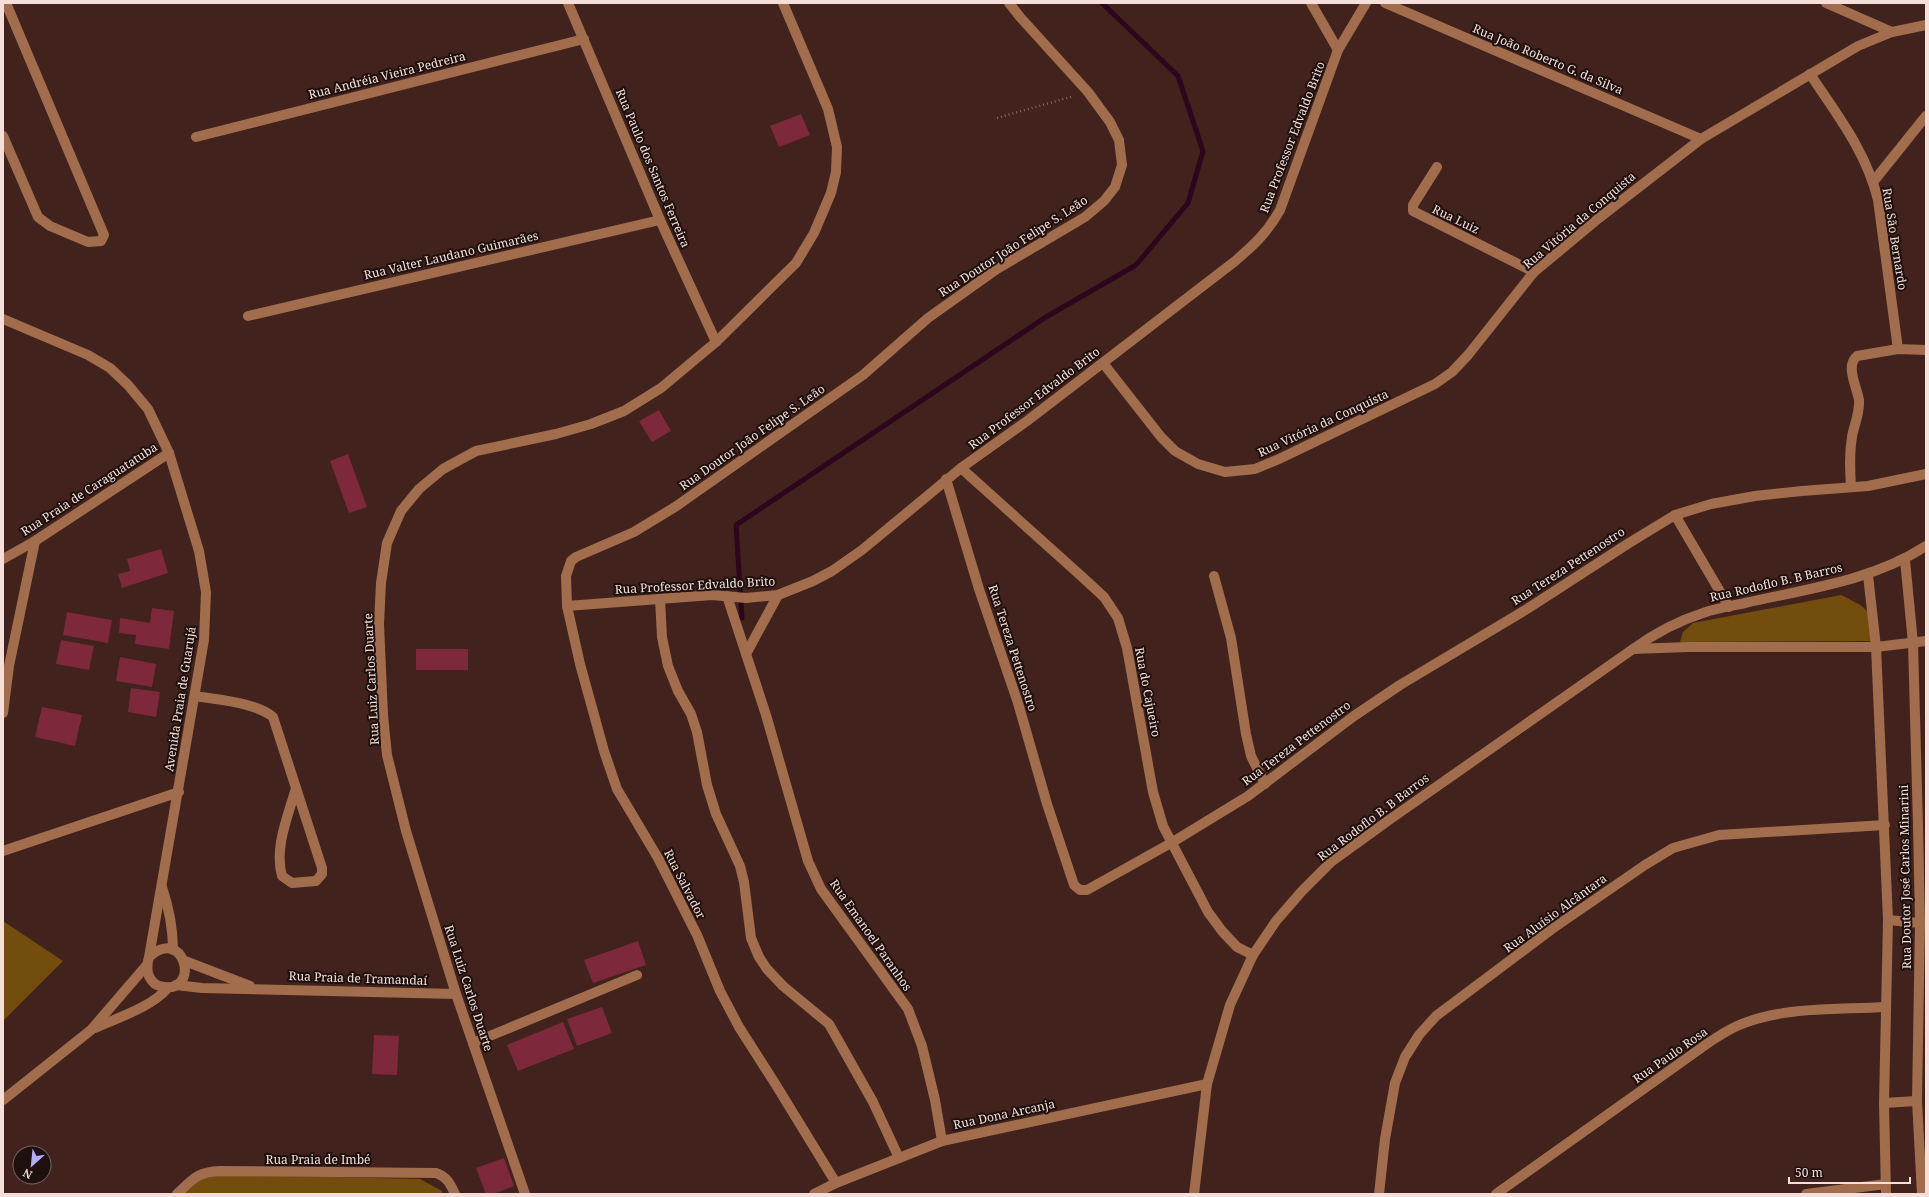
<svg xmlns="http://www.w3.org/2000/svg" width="1929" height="1197" viewBox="0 0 1929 1197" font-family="'Noto Serif',serif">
  <rect width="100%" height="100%" fill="#41221c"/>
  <g fill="#724d0d">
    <path d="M1841 595C1871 610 1869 607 1871 641L1680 642 1683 632 1693 623Z"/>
    <polygon points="3,921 63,961 3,1021"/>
    <polygon points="199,1174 420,1179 442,1191 442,1194 175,1194"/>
  </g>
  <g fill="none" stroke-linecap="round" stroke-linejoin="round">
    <polyline stroke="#2d051c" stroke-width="5" points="742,618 736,525 1046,317 1136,265 1188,203 1203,151 1178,76 1102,3"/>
  </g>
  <g fill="#7e283b">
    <polygon points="801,114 810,135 779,147 770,126"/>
    <polygon points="659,410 671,431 652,442 639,421"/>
    <polygon points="348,454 367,507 349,513 330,461"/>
    <polygon points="161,549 168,573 122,588 118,574 130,571 127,559"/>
    <polygon points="152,608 174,611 169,649 135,644 136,635 119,633 120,618 150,623"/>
    <polygon points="67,612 112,620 108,643 63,635"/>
    <polygon points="61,640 94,646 89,670 56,664"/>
    <rect x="416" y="649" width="52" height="21"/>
    <polygon points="120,657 156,664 152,687 116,681"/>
    <polygon points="131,688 160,692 156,717 128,712"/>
    <polygon points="42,707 82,715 75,746 35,737"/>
    <polygon points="638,941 646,965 593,983 584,960"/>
    <polygon points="602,1007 612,1033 577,1046 567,1019"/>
    <polygon points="563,1022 574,1049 518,1071 507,1045"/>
    <polygon points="374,1035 399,1036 397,1075 372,1074"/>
    <polygon points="504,1158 514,1186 493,1194 486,1194 476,1168"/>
  </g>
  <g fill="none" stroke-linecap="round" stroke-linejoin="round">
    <polyline stroke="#846863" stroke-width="2.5" stroke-dasharray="1 3" stroke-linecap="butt" points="997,118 1074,96"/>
    <g stroke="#a16d4c" stroke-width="10">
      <polyline points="568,3 660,220 716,342"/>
      <polyline points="1311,3 1338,50"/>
      <polyline points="1385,3 1701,139"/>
      <polyline points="1826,3 1892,32"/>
      <path d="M1810 74C1837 115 1866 151 1878 200L1898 349"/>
      <polyline points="3,136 38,217 50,226 88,242 101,241 104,235 6,3"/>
      <polyline points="196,137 584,39"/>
      <polyline points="1437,167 1413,205 1413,211 1534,272"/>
      <polyline points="1873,182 1926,116"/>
      <polyline points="248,316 660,220"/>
      <path d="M3 319 88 355 110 368 128 385 148 409 169 453 199 551 206 592 204 640 149 957C145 970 148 985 164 987 201 992 184 925 149 957"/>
      <polyline points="1103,363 1161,437 1175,451 1198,464 1225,472 1255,469 1279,459 1435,384 1452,372 1468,355 1534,272 1599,218 1701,139 1858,46 1892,32 1926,25"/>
      <polyline points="961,468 1079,574 1104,597 1118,618 1127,648 1153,792 1163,826 1208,912 1222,931 1237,947 1253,955"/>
      <polyline points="946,479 979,589 1018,703 1047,804 1074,885 1080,890 1087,890 1171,843 1248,796 1354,716 1400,685 1527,609 1629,543 1675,515 1711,504 1755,496 1802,491 1868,486 1926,474"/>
      <path d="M1851 487C1850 470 1849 454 1852 437 1854 425 1860 413 1859 400 1857 387 1845 366 1857 356L1898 349 1926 350"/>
      <polyline points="1675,515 1729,607"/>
      <polyline points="3,559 35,541 169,453"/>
      <polyline points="1905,560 1913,643 1918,825 1920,923 1917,1101 1922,1194"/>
      <polyline points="1868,575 1876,647 1888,920 1884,1103 1886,1194"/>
      <polyline points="1214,576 1231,638 1246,734 1251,756 1265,784"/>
      <polyline points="727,596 766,715 808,861 821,889 908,1009 922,1046 935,1100 942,1141"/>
      <polyline points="660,599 662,637 668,666 678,691 691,714 697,732 707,785 716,814 740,866 744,882 751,938 759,957 767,969 783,986 829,1024 873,1102 899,1158"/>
      <path d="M567 606 712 595 746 598 778 595 813 581 832 571 862 550 961 468 1027 421 1234 262C1254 245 1267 233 1280 210L1338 50 1366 3"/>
      <path d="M1633 649C1655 633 1678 621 1703 613 1717 608 1731 606 1745 603 1806 589 1872 581 1926 546"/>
      <polyline points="746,654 778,595"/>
      <path d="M195 696C218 700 255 702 273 717L322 868V874L316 881 292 883 282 876C274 848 288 816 296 788"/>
      <polyline points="3,713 9,666 35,541"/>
      <polyline points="3,851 179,792"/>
      <path d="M162 887C169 908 173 927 173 950"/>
      <polyline points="1888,920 1920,923"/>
      <polyline points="185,961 250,986"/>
      <polyline points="176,985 202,988 456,994"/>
      <path d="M95 1028C119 1017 150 1008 168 988"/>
      <polyline points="473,1043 637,975"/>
      <polyline points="3,1100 91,1030 146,966"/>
      <polyline points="1884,1103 1917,1101"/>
      <polyline points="836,1183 776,1085 739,1027 720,991 697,935 658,858 617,789 604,751 580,664 567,606 566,576 571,561 576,557 634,532 675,507 863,375 928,318 997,269 1085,217 1104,201 1115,187 1122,165 1119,140 1110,122 1088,92 1020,17 1009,3"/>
      <path d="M177 1194C193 1179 197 1172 220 1171L436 1173C447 1177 450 1183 455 1194"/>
      <polyline points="525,1194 456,994 406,831 387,755 383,715 379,624 381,583 387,543 401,511 419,489 443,469 476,451 556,434 591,424 624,411 661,388 716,342 796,263 814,233 831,193 836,172 837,147 828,109 783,3"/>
      <polyline points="814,1194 836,1183 942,1141 1207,1084"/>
      <polyline points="1194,1194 1207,1084 1230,1005 1253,955 1276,921 1302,891 1331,862 1389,820 1633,649 1688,647 1876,647 1926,641"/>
      <polyline points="1379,1194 1385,1139 1395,1083 1405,1057 1419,1035 1436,1016 1552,929 1645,865 1673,848 1719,835 1885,825"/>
      <path d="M1496 1194 1711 1041C1719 1036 1728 1030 1737 1026 1783 1006 1837 1010 1885 1007"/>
      <polyline points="1806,1194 1886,1184"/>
    </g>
  </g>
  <g text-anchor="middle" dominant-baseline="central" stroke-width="4" stroke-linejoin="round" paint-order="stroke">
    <g font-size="12" fill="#f5dfdb" stroke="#1e100d">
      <text transform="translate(1548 59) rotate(23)">Rua João Roberto G. da Silva</text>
      <text transform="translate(387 75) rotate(-14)">Rua Andréia Vieira Pedreira</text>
      <text transform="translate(1292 137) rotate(-69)">Rua Professor Edvaldo Brito</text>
      <text transform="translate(653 168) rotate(67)">Rua Paulo dos Santos Ferreira</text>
      <text transform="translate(1456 219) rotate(26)">Rua Luiz</text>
      <text transform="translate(1579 220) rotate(-40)">Rua Vitória da Conquista</text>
      <text transform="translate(1895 239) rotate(81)">Rua São Bernardo</text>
      <text transform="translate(1013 246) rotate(-33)">Rua Doutor João Felipe S. Leão</text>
      <text transform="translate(451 255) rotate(-13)">Rua Valter Laudano Guimarães</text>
      <text transform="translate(1034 398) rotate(-37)">Rua Professor Edvaldo Brito</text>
      <text transform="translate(1323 423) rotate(-25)">Rua Vitória da Conquista</text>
      <text transform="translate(752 437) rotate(-35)">Rua Doutor João Felipe S. Leão</text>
      <text transform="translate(89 489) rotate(-33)">Rua Praia de Caraguatatuba</text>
      <text transform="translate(1568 566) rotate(-33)">Rua Tereza Pettenostro</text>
      <text transform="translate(1776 582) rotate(-13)">Rua Rodoflo B. B Barros</text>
      <text transform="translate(695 585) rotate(-3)">Rua Professor Edvaldo Brito</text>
      <text transform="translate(1013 648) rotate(72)">Rua Tereza Pettenostro</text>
      <text transform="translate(371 679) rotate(-93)">Rua Luiz Carlos Duarte</text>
      <text transform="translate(1148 692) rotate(79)">Rua do Cajueiro</text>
      <text transform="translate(180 699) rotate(-81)">Avenida Praia de Guarujá</text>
      <text transform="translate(1296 743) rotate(-37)">Rua Tereza Pettenostro</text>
      <text transform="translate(1373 817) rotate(-37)">Rua Rodoflo B. B Barros</text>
      <text transform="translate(1905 877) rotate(-91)">Rua Doutor José Carlos Minarini</text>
      <text transform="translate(685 884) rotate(63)">Rua Salvador</text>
      <text transform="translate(1555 913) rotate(-36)">Rua Aluísio Alcântara</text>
      <text transform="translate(871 935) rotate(55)">Rua Emanoel Paranhos</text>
      <text transform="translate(358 978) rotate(2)">Rua Praia de Tramandaí</text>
      <text transform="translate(469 988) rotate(72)">Rua Luiz Carlos Duarte</text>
      <text transform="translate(1670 1055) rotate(-35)">Rua Paulo Rosa</text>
      <text transform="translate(1004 1114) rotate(-12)">Rua Dona Arcanja</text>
      <text x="318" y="1159">Rua Praia de Imbé</text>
    </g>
  </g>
  <rect width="1929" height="1197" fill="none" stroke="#f5dfdb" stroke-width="8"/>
  <g transform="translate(32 1165) rotate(207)"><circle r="19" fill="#1e100d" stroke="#74635f"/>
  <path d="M0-3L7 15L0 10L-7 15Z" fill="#b1adfa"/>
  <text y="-6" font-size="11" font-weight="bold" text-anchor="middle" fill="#f5dfdb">N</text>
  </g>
  <path d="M1789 1177v6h121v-6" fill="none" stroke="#f5dfdb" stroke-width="2"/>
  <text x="1795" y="1177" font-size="12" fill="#f5dfdb" stroke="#1e100d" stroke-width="3" paint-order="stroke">50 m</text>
</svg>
